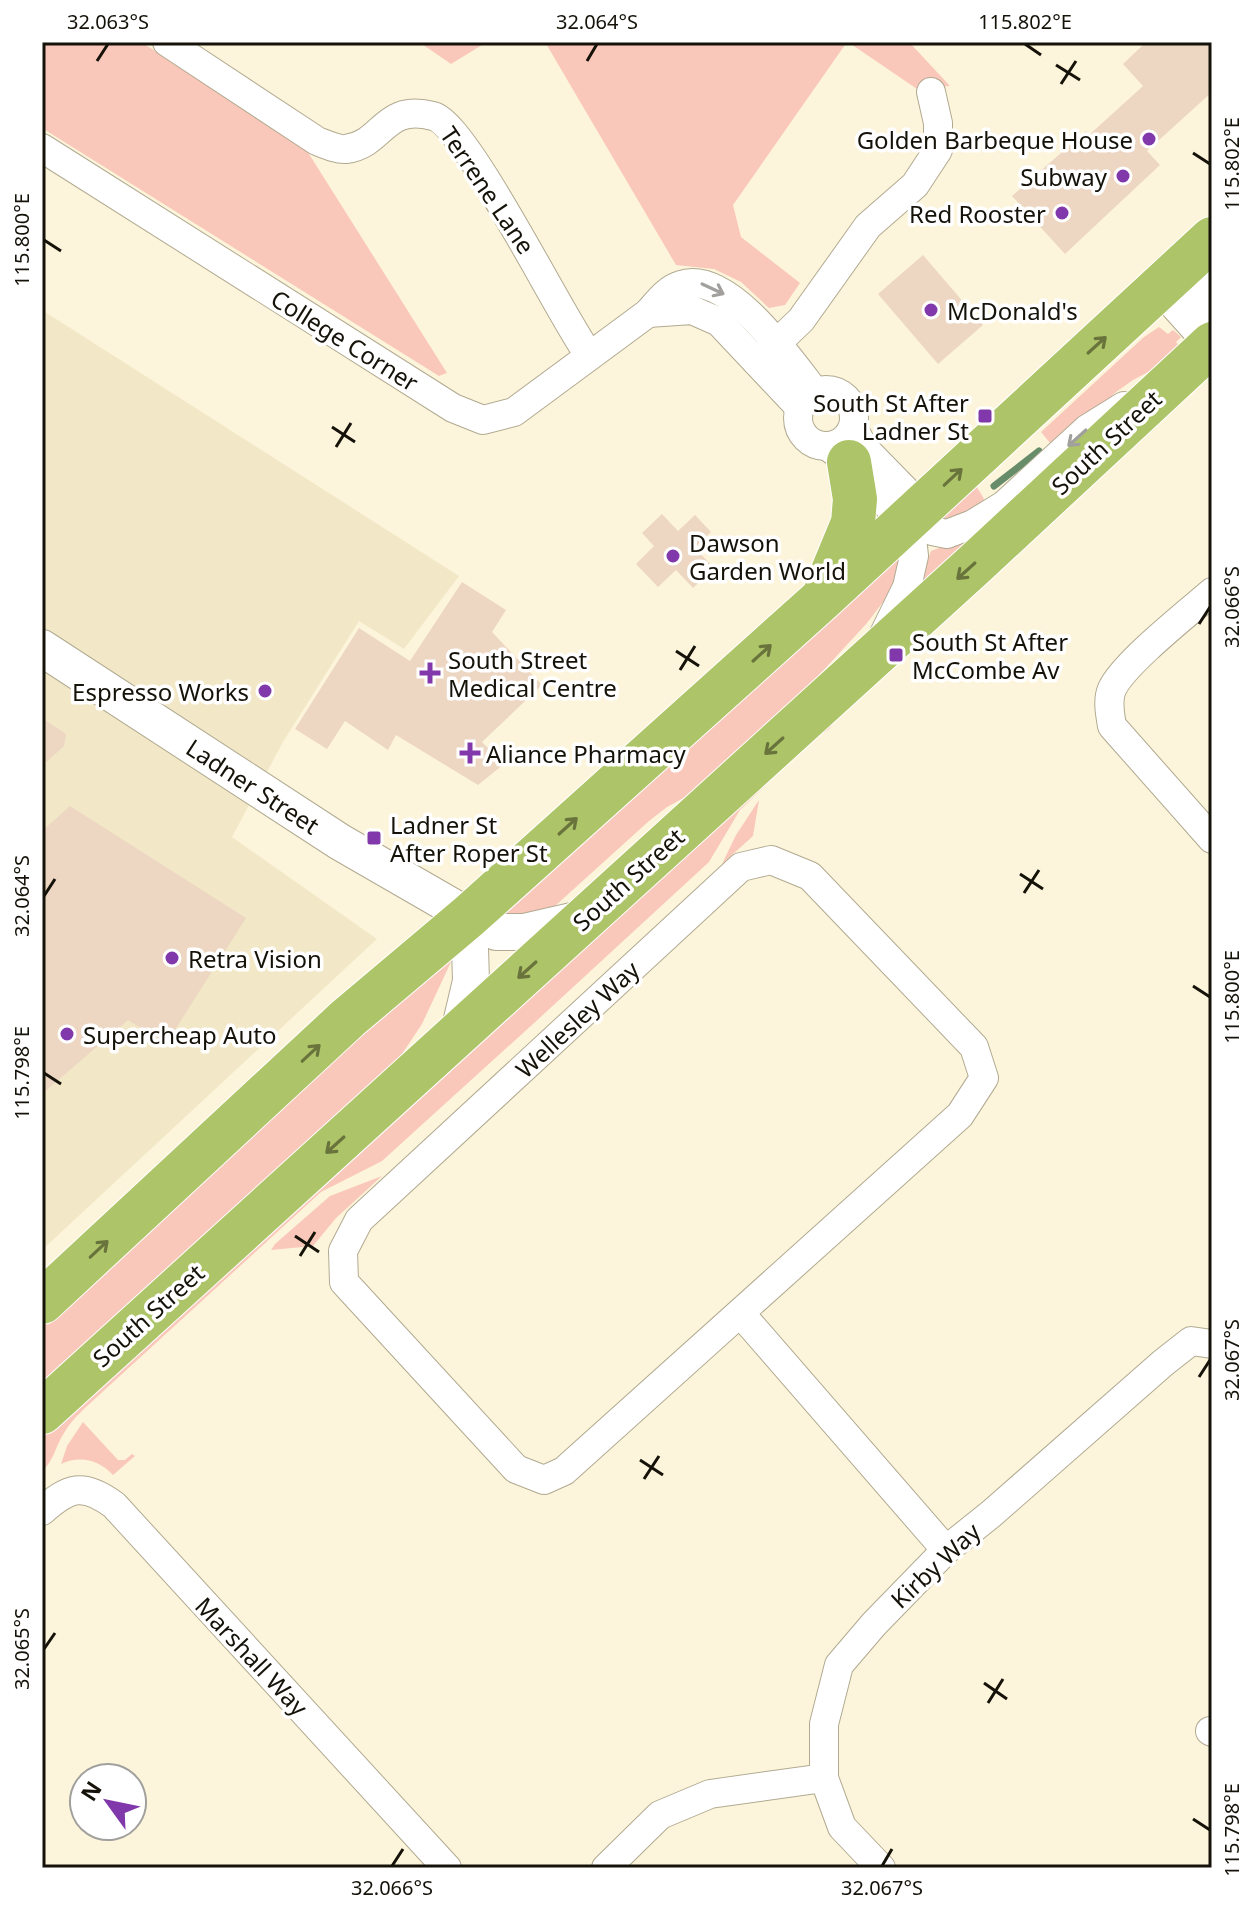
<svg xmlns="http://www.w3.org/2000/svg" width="1254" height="1910" viewBox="0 0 1254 1910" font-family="'Noto Sans',sans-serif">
  <rect width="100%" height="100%" fill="#fdf5db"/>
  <polygon fill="#f2e8c7" points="42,310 459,576 404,649 359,621 283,742 232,837 377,939 42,1250"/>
  <g fill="#fac8ba">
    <polygon points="42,42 141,42 304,146 447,373 439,376 42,128"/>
    <polygon points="419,42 487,42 451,64"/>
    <polygon points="545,42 847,42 733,205 741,237 800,283 785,305 769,308 741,282 714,269 676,265"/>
    <polygon points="848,42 909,42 950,86 917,89"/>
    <polygon points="1159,327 1168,334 1173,330 1181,337 1176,342 1180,347 1158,367 1133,380 1116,392 1055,449 1041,432 1144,337"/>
    <polygon points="973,481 983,497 986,506 951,525 932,516"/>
    <polygon points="981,532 917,588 931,551"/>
    <polygon points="904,547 893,589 867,623 798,698 691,794 667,807 649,821 555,906 539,915 495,915"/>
    <path d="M838 717 829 729 812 741 740 810 709 862 533 1024 382 1161 321 1192 98 1396C86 1407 72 1419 64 1433 55 1447 54 1461 42 1471V1432Z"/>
    <polygon points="759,800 753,836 722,864 736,835"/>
    <polygon points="443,959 451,962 422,1024 392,1069 42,1393 42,1326"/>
    <polygon points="382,1176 336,1218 313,1246 271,1250 275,1244 330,1196"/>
    <path d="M83 1422 118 1460H125L132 1454 135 1456 113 1475C99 1460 80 1455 61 1464L67 1446Z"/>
  </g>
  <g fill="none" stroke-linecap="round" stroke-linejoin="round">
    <polyline stroke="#668c6a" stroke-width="7" points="994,486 1039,451"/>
  </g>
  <g fill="#edd7c3">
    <polygon points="1146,42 1212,42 1212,92 1147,151 1160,165 1065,254 1012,196 1086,131 1089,135 1143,86 1123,64"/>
    <polygon points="923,255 983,325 938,364 878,294"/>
    <polygon points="662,514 678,531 695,515 711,532 695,548 714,568 693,588 676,570 658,587 636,564 654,546 642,533"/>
    <polygon points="462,582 506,610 492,632 542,685 482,742 504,764 478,785 396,735 388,750 345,721 327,749 295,729 359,628 410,661"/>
    <polygon points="42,718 66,734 64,746 42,766"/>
    <polygon points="70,806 246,918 166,1044 128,1020 42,1094 42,831"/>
  </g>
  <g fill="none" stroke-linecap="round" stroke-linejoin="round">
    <defs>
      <g id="minor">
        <path d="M167 42 317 141C325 144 338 150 346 149 384 144 383 103 433 116 466 124 561 317 589 355"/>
        <path d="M42 148 453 408 483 420 514 412 648 313C658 302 667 289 681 285 728 269 790 360 815 392"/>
        <polyline points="648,313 692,310 719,322 800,408"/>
        <polyline points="757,362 801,320 868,226 915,185 938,150 938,123 931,92"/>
        <circle cx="826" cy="418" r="28"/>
        <polyline points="853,428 864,448 907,492 914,556 907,587 883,636"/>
        <polyline points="827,446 849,462 889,507 910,516 932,531 947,534 973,524 1004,505 1087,429 1124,406"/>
        <path d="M1212 592C1189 612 1123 664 1112 689 1107 700 1110 714 1112 726L1212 839"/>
        <polygon points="771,860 810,876 974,1047 984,1078 960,1115 564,1471 544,1480 516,1469 344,1282 343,1251 359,1220 741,867"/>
        <polyline points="741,1314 946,1550"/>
        <path d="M42 1511C69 1487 83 1482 114 1505L447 1868"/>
        <polyline points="1210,1731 1212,1732"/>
        <polyline points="606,1868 660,1815 710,1794 824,1778"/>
        <polyline points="881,1868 842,1827 824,1778 824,1724 839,1665 874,1624 946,1550 991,1514 1163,1363 1191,1341 1212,1344"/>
      </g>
      <g id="tertiary">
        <polyline points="1181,267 1212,302"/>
        <polyline points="1161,285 1212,342"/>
        <polyline points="42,648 340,842 496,932 524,932 585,918"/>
        <polyline points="459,1032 471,981 469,916"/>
      </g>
      <g id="trunk">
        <polyline points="827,586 853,523 855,499 849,462"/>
        <polyline points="42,1302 348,1018 469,916 822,599 1212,239"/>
        <polyline points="42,1412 975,564 1212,344"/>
      </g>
    </defs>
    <use href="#minor" stroke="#b1aa91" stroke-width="30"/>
    <use href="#tertiary" stroke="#b1aa91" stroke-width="38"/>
    <use href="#trunk" stroke="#fff" stroke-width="46"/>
    <use href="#minor" stroke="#fff" stroke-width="28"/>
    <use href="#tertiary" stroke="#fff" stroke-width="36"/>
    <use href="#trunk" stroke="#aec468" stroke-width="44"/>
  </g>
  <defs><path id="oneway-shaft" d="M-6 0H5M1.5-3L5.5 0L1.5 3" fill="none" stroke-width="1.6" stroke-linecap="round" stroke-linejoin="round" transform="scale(2)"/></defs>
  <g stroke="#a1a09d">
    <use href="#oneway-shaft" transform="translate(713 289) rotate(25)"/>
    <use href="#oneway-shaft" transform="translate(1077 438) rotate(138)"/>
  </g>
  <g stroke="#69743d">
    <use href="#oneway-shaft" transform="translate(1097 345) rotate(-42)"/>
    <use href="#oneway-shaft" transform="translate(953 477) rotate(-43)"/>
    <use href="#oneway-shaft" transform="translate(966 571) rotate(138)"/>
    <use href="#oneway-shaft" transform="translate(762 653) rotate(-42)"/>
    <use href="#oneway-shaft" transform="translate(774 746) rotate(138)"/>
    <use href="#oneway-shaft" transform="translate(568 826) rotate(-42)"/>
    <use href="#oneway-shaft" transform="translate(527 970) rotate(138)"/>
    <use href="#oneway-shaft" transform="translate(311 1053) rotate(-43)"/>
    <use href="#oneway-shaft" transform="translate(335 1145) rotate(138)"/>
    <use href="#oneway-shaft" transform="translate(99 1249) rotate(-43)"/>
  </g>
  <path fill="none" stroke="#151209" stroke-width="3" d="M1025 44 1041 55M97 61 108 44M587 61 597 44M1056 65 1080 80M1061 84 1076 61M1193 153 1210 164M44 240 61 251M332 427 355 442M336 447 351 423M1199 624 1210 607M676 651 699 666M680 670 695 646M1020 874 1043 889M1024 893 1039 870M44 896 55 879M1193 986 1210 997M44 1073 61 1084M295 1236 319 1252M300 1256 315 1232M1199 1377 1210 1360M640 1460 663 1475M644 1479 659 1456M44 1649 55 1633M984 1683 1007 1699M988 1703 1003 1679M1193 1819 1210 1830M392 1866 403 1849M882 1866 892 1849"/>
  <g fill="#8038ab" stroke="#fff" stroke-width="3">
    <circle cx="1149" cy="139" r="8"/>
    <circle cx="1123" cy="176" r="8"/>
    <circle cx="1062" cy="213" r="8"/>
    <circle cx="931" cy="310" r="8"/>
    <rect x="977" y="408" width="16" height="16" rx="4"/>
    <circle cx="673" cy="556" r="8"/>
    <rect x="888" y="647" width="16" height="16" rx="4"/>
    <path d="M426 661h8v8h8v8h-8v8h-8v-8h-8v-8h8z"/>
    <circle cx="265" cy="691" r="8"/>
    <path d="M466 741h8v8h8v8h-8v8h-8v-8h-8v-8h8z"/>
    <rect x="366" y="830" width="16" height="16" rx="4"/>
    <circle cx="172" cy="958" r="8"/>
    <circle cx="67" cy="1034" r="8"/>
  </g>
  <g text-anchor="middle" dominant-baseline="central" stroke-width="7" stroke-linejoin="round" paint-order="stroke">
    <g font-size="24" fill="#151209" stroke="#fff" text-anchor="start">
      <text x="1133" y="139" text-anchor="end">Golden Barbeque House</text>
      <text x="1107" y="176" text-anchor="end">Subway</text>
      <text x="1046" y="213" text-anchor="end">Red Rooster</text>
      <text x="947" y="310">McDonald's</text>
      <text x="969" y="402" text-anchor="end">South St After<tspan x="969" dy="28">Ladner St</tspan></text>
      <text x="689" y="542">Dawson<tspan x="689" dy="28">Garden World</tspan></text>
      <text x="912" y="641">South St After<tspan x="912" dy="28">McCombe Av</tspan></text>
      <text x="448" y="659">South Street<tspan x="448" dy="28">Medical Centre</tspan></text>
      <text x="249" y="691" text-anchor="end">Espresso Works</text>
      <text x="486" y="753">Aliance Pharmacy</text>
      <text x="390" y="824">Ladner St<tspan x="390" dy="28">After Roper St</tspan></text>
      <text x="188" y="958">Retra Vision</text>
      <text x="83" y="1034">Supercheap Auto</text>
    </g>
    <g font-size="24" fill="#151209" stroke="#fff">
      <text transform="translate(488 190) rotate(56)">Terrene Lane</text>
      <text transform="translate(345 340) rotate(32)">College Corner</text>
      <text transform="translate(1106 442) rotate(-43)">South Street</text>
      <text transform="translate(253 786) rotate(33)">Ladner Street</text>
      <text transform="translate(628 879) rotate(-42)">South Street</text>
      <text transform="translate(577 1019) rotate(-43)">Wellesley Way</text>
      <text transform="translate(148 1315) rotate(-42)">South Street</text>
      <text transform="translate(935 1565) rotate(-43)">Kirby Way</text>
      <text transform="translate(252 1656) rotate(47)">Marshall Way</text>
    </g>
  </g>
  <rect width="1254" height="1910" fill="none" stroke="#ffffff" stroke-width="88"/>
  <g transform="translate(108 1802) rotate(303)"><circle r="38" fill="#ffffff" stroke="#a1a09d" stroke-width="2"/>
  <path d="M0-6L14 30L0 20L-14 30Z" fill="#8038ab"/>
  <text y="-12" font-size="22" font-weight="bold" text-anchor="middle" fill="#151209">N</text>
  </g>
  <rect x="44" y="44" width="1166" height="1822" fill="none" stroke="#151209" stroke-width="3"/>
  <g font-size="20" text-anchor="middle" fill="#151209">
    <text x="108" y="29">32.063°S</text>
    <text x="597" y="29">32.064°S</text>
    <text x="1025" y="29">115.802°E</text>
    <text transform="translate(1232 164) rotate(-90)" y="7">115.802°E</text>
    <text transform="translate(22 240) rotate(-90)" y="7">115.800°E</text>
    <text transform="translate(1232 607) rotate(-90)" y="7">32.066°S</text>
    <text transform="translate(22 896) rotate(-90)" y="7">32.064°S</text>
    <text transform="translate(1232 997) rotate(-90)" y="7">115.800°E</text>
    <text transform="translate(22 1073) rotate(-90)" y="7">115.798°E</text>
    <text transform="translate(1232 1360) rotate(-90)" y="7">32.067°S</text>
    <text transform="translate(22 1649) rotate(-90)" y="7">32.065°S</text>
    <text transform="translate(1232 1830) rotate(-90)" y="7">115.798°E</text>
    <text x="392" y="1895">32.066°S</text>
    <text x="882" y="1895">32.067°S</text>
  </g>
</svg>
